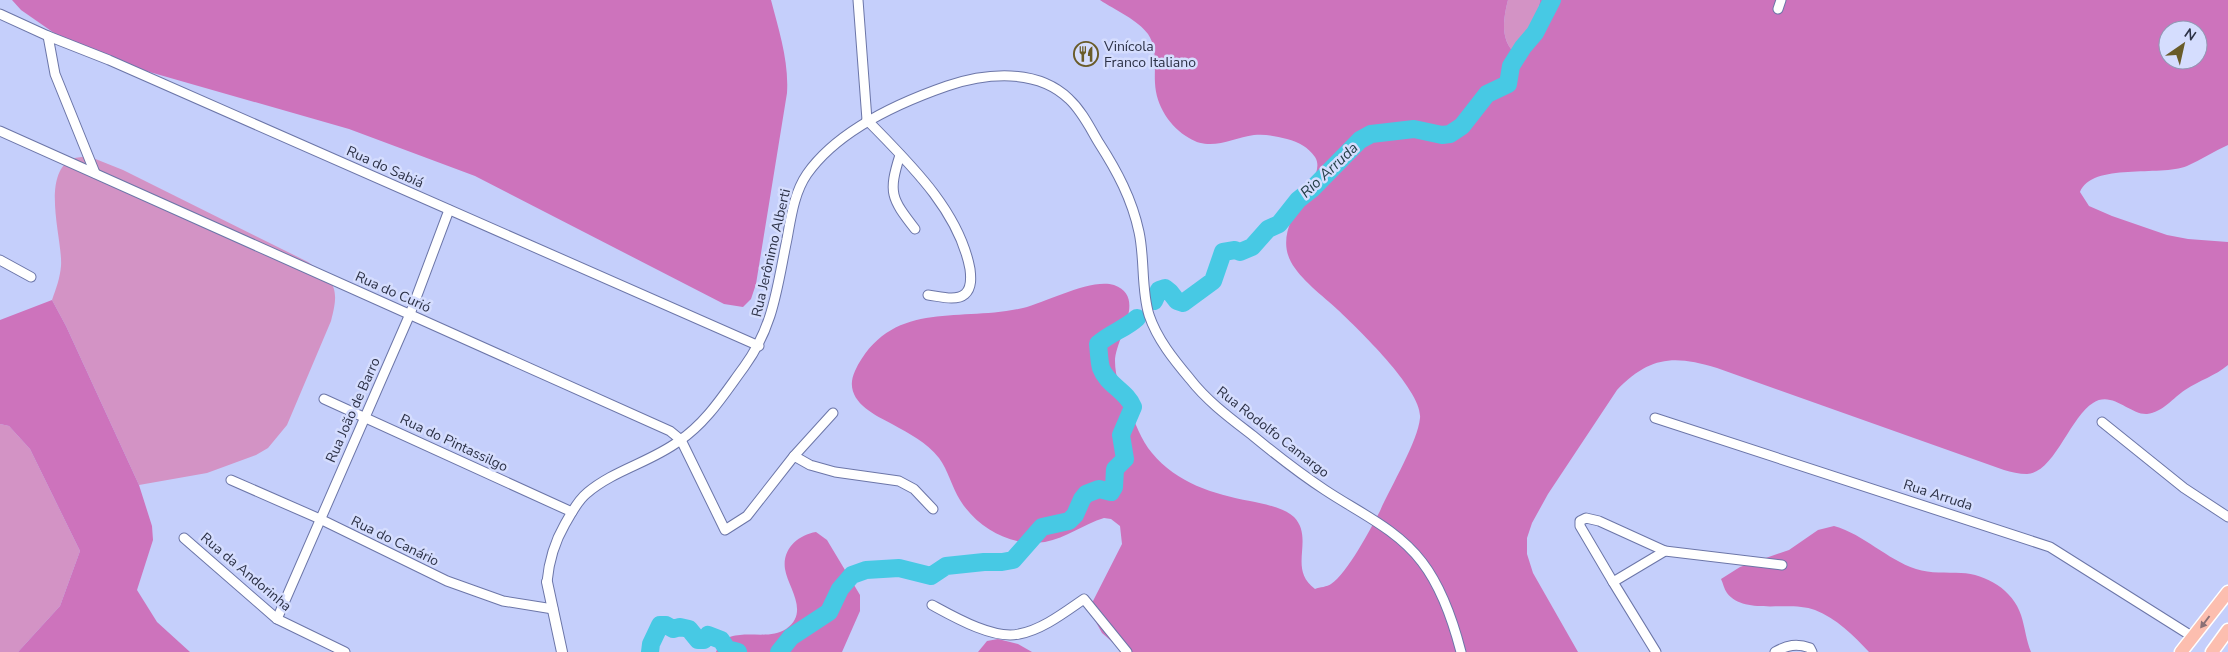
<svg xmlns="http://www.w3.org/2000/svg" width="2228" height="652" viewBox="0 0 2228 652" font-family="'Nunito Sans',sans-serif">
  <rect width="100%" height="100%" fill="#c5cffb"/>
  <g fill="#d393c5">
    <path d="M1508 0H1540L1532 40 1524 52 1516 54C1500 41 1503 19 1508 0Z"/>
    <path d="M88 156 123 170 308 262C335 282 340 287 331 321L287 425 268 448 256 455 207 473 139 485 66 326 52 300C56 289 60 278 61 266 63 241 40 175 72 159 77 157 83 157 88 156Z"/>
    <polygon points="0,424 9,426 30,449 80,551 60,606 18,652 0,652"/>
  </g>
  <g fill="#cd73bc" fill-rule="evenodd">
    <path d="M12 0H771C779 31 789 61 787 93L756 284 751 299 743 307 724 304 475 176 349 129 118 63 67 42 21 10Z"/>
    <path d="M1100 0H1508C1503 19 1500 41 1516 54L1524 52 1532 40 1540 0H2228V145C2214 151 2201 160 2187 166 2160 177 2092 162 2080 192L2089 206 2112 216 2167 235 2188 239 2228 242V365C2215 376 2200 380 2185 390 2173 398 2163 412 2147 414 2130 415 2112 390 2093 403 2070 417 2054 473 2027 474 2019 474 2011 472 2004 470L1717 368C1674 355 1650 356 1617 390L1548 494 1532 523 1527 538V554L1533 573 1578 652H1124L1102 633 1092 615 1093 601 1122 544 1120 526 1111 519 1104 518C1084 524 1066 538 1045 542 1012 547 978 529 960 500 952 487 948 470 939 458 926 442 910 434 892 424 872 414 842 399 855 371 891 298 959 323 1023 308 1047 302 1091 278 1114 285 1148 297 1115 339 1115 361 1115 377 1121 392 1128 406 1135 422 1141 440 1152 453 1177 483 1213 494 1250 501 1263 504 1283 507 1294 517 1315 539 1287 569 1315 589 1320 587 1327 587 1331 584 1347 574 1371 528 1380 511 1390 488 1418 441 1420 418 1423 391 1358 329 1338 310 1323 296 1300 279 1291 262 1269 221 1330 180 1315 157 1308 147 1299 142 1287 139 1276 136 1266 134 1254 135 1232 138 1211 152 1189 138 1170 127 1156 106 1155 83 1154 67 1158 49 1148 34 1138 20 1115 10 1100 0ZM2168 30H2198V60H2168Z"/>
    <polygon points="52,300 66,326 139,485 152,526 153,540 137,590 157,622 190,652 18,652 60,606 80,551 30,449 9,426 0,424 0,320"/>
    <path d="M1834 526C1865 535 1886 559 1916 569 1931 574 1946 572 1961 573 1986 574 2013 590 2021 615 2025 627 2026 640 2031 652H1869C1854 636 1836 618 1815 610 1789 600 1745 616 1727 593 1724 589 1723 583 1721 579L1740 567 1789 550 1818 530Z"/>
    <path d="M816 532 827 540 860 595V611L842 652H716L721 640C727 638 734 635 740 635 753 633 773 638 786 629 810 612 788 588 785 569 782 549 798 535 816 532Z"/>
    <polygon points="998,639 1018,644 1032,652 978,652 987,641"/>
  </g>
  <g fill="none" stroke-linecap="round" stroke-linejoin="round">
    <g stroke="#47c9e4" stroke-width="18">
      <polyline points="1154,301 1159,290 1165,288 1170,292 1177,301 1183,303 1213,281 1223,252 1235,250 1240,252 1252,247 1268,229 1279,224 1298,200 1312,189 1360,140 1371,134 1414,129 1442,135 1450,134 1462,126 1487,94 1508,84 1511,66 1523,47 1535,33 1552,0"/>
      <polyline points="650,652 651,644 660,625 666,625 673,629 680,627 689,629 698,640 704,640 708,635 721,640 727,649 738,652"/>
      <path d="M779 652 791 637 829 612 840 589 852 575 866 570 899 568 931 576 946 566 984 562H1002L1013 560 1042 527 1069 521 1075 515 1082 499 1086 494 1099 489 1111 492 1114 487 1115 469 1125 459 1121 435 1133 407C1127 391 1107 385 1101 368 1099 361 1099 352 1098 344 1110 333 1125 329 1137 318"/>
    </g>
    <defs>
      <g id="minor">
        <polyline points="858,0 867,120"/>
        <polyline points="1778,9 1781,0"/>
        <polyline points="0,14 48,36 109,60 759,346"/>
        <polyline points="48,36 55,74 95,173"/>
        <path d="M867 120C908 162 959 210 970 269 971 277 972 288 965 294 956 302 938 296 928 295"/>
        <polyline points="0,131 670,431 681,440 725,530 747,516 794,456 833,413"/>
        <path d="M900 155C888 193 891 198 915 229"/>
        <polyline points="0,260 31,277"/>
        <polyline points="324,399 572,512"/>
        <polyline points="1655,418 2050,547 2193,637"/>
        <polyline points="2102,422 2184,488 2228,517"/>
        <polyline points="794,456 810,465 835,472 899,481 914,489 933,509"/>
        <polyline points="231,480 320,519 447,581 503,601 553,609"/>
        <polyline points="184,538 277,619 345,652"/>
        <path d="M547 582C549 560 554 543 565 524 571 514 577 501 587 493 614 470 651 462 679 441 707 422 724 394 744 367 774 326 777 287 787 239 791 217 794 193 807 174 838 130 898 103 947 86 986 73 1037 68 1069 99 1082 111 1090 128 1099 143 1117 171 1132 199 1139 232 1145 260 1141 289 1149 315 1157 339 1174 360 1190 379 1207 401 1230 418 1252 435 1275 454 1299 473 1325 490 1358 512 1397 529 1422 562 1442 588 1453 621 1461 652"/>
        <polyline points="1613,582 1580,526 1580,521 1586,518 1599,521 1665,551"/>
        <path d="M932 605C954 617 994 640 1019 634 1042 630 1065 612 1084 599L1127 652"/>
        <polyline points="277,619 410,314 449,210"/>
        <polyline points="1656,652 1613,582 1665,551 1782,565"/>
        <path d="M1775 652C1787 645 1797 643 1810 648L1812 652"/>
      </g>
      <polyline id="tertiary" points="547,582 562,652"/>
      <g id="primary">
        <polyline points="2181,652 2228,592"/>
        <polyline points="2212,652 2228,630"/>
      </g>
    </defs>
    <use href="#minor" stroke="#6c76a8" stroke-width="11"/>
    <use href="#tertiary" stroke="#6c76a8" stroke-width="12"/>
    <use href="#primary" stroke="#fff" stroke-width="15"/>
    <use href="#minor" stroke="#fff" stroke-width="9"/>
    <use href="#tertiary" stroke="#fff" stroke-width="10"/>
    <use href="#primary" stroke="#fcbeaf" stroke-width="12"/>
  </g>
  <defs><path id="oneway-solid" d="M-6-.8H1V-3.2L6.5 0L1 3.2V.8H-6Z" transform="scale(1.25)"/></defs>
  <use fill="#8a7075" href="#oneway-solid" transform="translate(2205 622) rotate(127)"/>
  <defs>
    <symbol id="restaurant-ring" viewBox="-11 -11 22 22"><circle r="9.5" fill="#d5ddfe" stroke="#695b29" stroke-width="1.5"/><path d="M-5-6h1v4h1v-4h1v4h1v-4h1v5L-1.5 .5V6h-2V.5L-5-1ZM5-6V6H3V1.5H1.5Q1.5-4 5-6Z" fill="#695b29"/></symbol>
  </defs>
  <g fill-rule="evenodd">
    <use href="#restaurant-ring" x="1072" y="40" width="28" height="28"/>
  </g>
  <g text-anchor="middle" dominant-baseline="central" stroke-width="5" stroke-linejoin="round" paint-order="stroke">
    <g font-size="14" fill="#2c3146" stroke="#d5ddfe" text-anchor="start">
      <text x="1104" y="46">Vinícola<tspan x="1104" dy="16">Franco Italiano</tspan></text>
    </g>
    <g font-size="14" fill="#2c3146" stroke="#d5ddfe">
      <text transform="translate(385 167) rotate(24)">Rua do Sabiá</text>
      <text transform="translate(771 253) rotate(-77)">Rua Jerônimo Alberti</text>
      <text transform="translate(393 292) rotate(24)">Rua do Curió</text>
      <text transform="translate(353 410) rotate(-66)">Rua João de Barro</text>
      <text transform="translate(1273 432) rotate(38)">Rua Rodolfo Camargo</text>
      <text transform="translate(454 443) rotate(25)">Rua do Pintassilgo</text>
      <text transform="translate(1938 495) rotate(18)">Rua Arruda</text>
      <text transform="translate(395 541) rotate(26)">Rua do Canário</text>
      <text transform="translate(246 572) rotate(40)">Rua da Andorinha</text>
    </g>
    <g font-size="15" font-style="italic" fill="#233e45" stroke="#d5ddfe">
      <text transform="translate(1329 170) rotate(-43)">Rio Arruda</text>
    </g>
  </g>
  <g transform="translate(2183 45) rotate(34)"><circle r="24" fill="#d5ddfe" stroke="#9198b4"/>
  <path d="M0-4L9 19L0 12L-9 19Z" fill="#695b29"/>
  <text y="-8" font-size="14" font-weight="bold" text-anchor="middle" fill="#2c3146">N</text>
  </g>
</svg>
